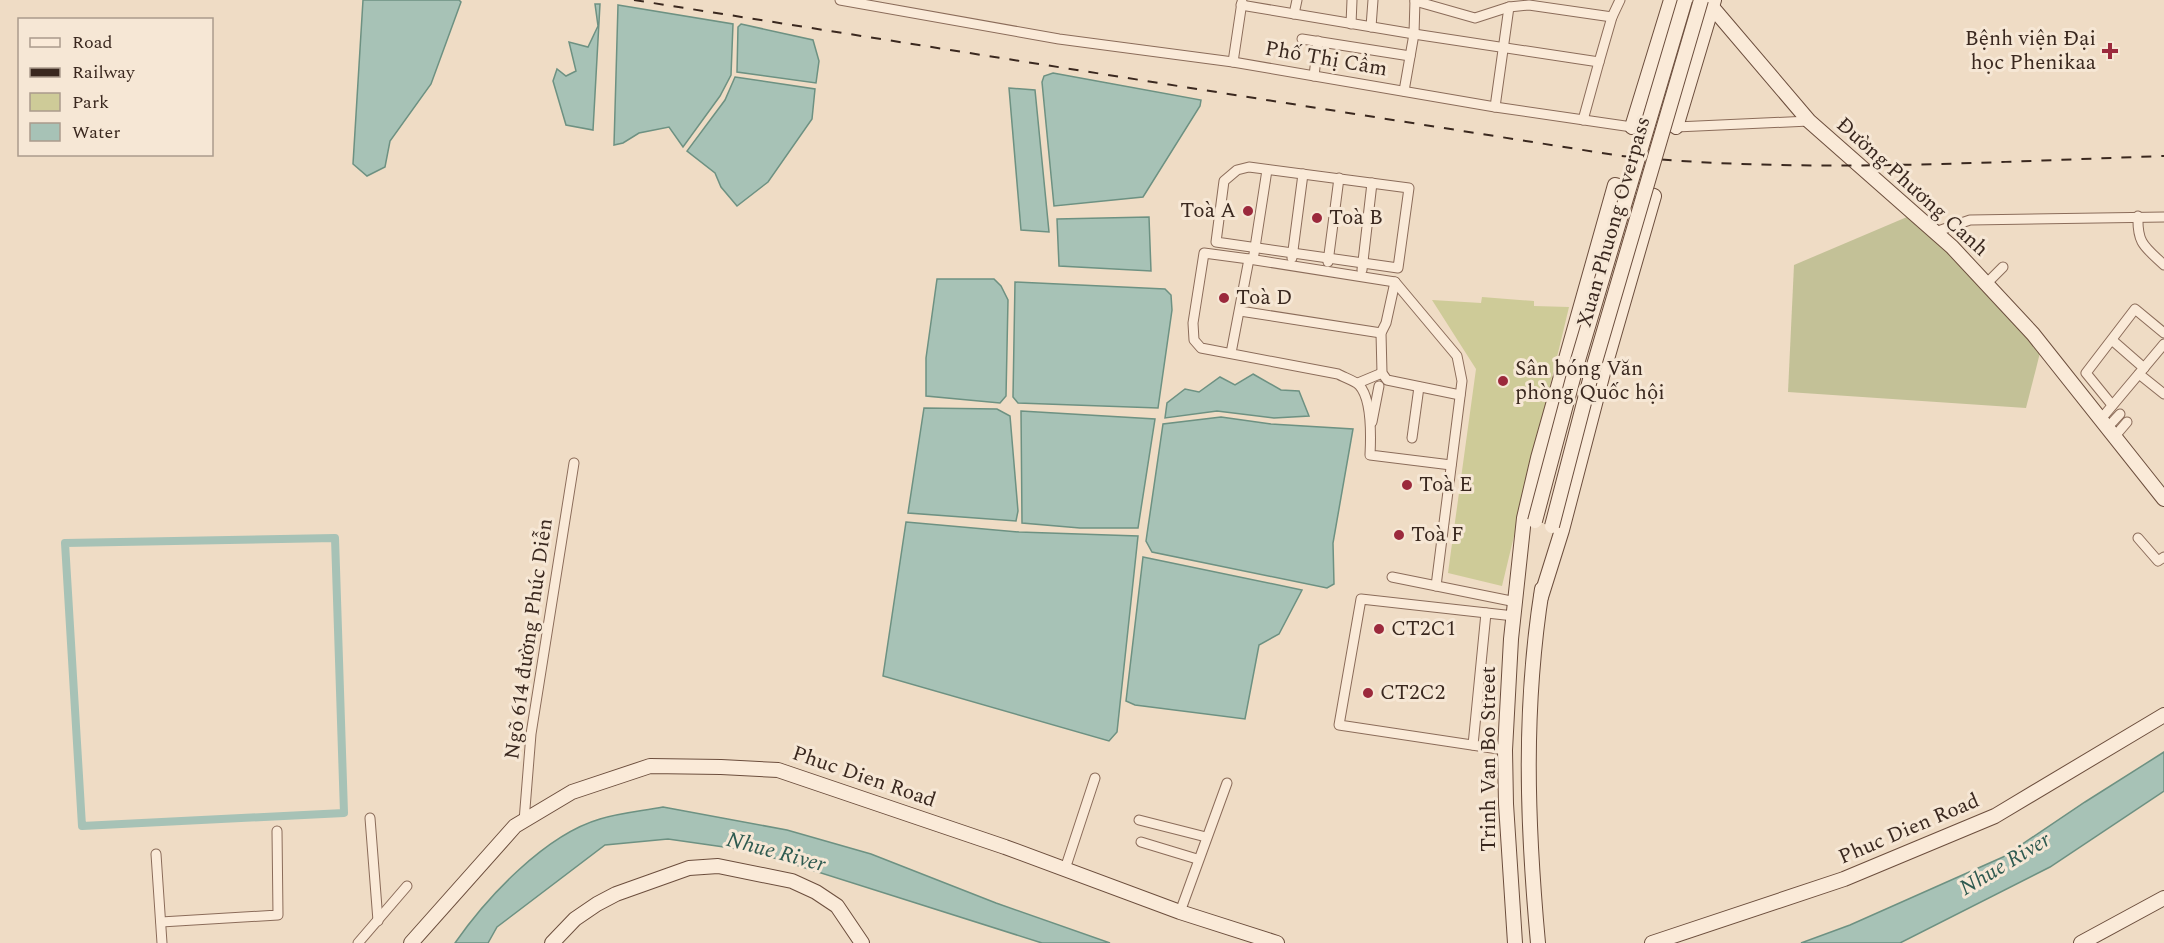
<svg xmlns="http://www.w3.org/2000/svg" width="2164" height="943" viewBox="0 0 2164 943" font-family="Spectral,serif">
  <rect width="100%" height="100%" fill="#efdcc5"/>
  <polygon fill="#cecb98" points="1482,297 1534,301 1534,306 1569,307 1502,586 1448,573 1476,369 1432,300 1481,303"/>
  <polygon fill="#c3c197" points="1914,214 2042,345 2026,408 1788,392 1794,265"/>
  <g fill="#a7c2b6" stroke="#6d9182" stroke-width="1.5">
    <polygon points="363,0 459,0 461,2 431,84 390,141 385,167 367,176 353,164"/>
    <polygon points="595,4 600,4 593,130 566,125 553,81 557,69 566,76 576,71 569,42 588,47 598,26"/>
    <polygon points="618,5 733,24 731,75 720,96 683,147 669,127 639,133 623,143 614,145"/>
    <polygon points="741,24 813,40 819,61 816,83 737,72 738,27"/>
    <polygon points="1053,73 1201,100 1200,106 1143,197 1054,206 1042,82 1044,76"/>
    <polygon points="735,77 815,89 812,119 768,182 737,206 721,187 715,173 687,151 725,100"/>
    <polygon points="1009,88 1035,90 1049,232 1021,230"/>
    <polygon points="1149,217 1151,271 1059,266 1057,219"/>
    <polygon points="937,279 994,279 1001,286 1008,300 1006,396 1000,403 926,396 926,358"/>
    <polygon points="1015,282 1165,289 1171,295 1172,310 1158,408 1018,403 1013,397"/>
    <polygon points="1253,374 1281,390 1299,391 1309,416 1274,418 1217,411 1165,418 1167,403 1185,389 1199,392 1220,377 1235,385"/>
    <polygon points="924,408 997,409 1010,416 1018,511 1016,521 908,513"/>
    <polygon points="1021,411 1155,419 1138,528 1080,528 1022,523"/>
    <polygon points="1221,417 1271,424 1353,429 1333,543 1334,584 1327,588 1152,552 1146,541 1163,424"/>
    <polygon points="906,522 1019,532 1138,536 1117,732 1109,741 883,676"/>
    <polygon points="1143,557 1302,590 1279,634 1259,645 1245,719 1135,705 1126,701"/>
    <polygon points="2164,752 2164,791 2050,867 1900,943 1801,943 1850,925 2003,857 2085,802"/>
    <path d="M663 807 787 830 871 854 996 903 1110 943H1042L752 851 668 839 605 845 497 927 488 943H455C487 897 545 835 600 819 620 813 642 811 663 807Z"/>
  </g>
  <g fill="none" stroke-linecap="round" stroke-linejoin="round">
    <polygon stroke="#a7c2b6" stroke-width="8" points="335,538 344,813 82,826 65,543"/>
    <defs>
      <g id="street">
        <polyline points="840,0 1059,39 1233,62 1495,107 1632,127 1676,127 1809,121"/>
        <polyline points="1415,1 1475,18 1509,7 1529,5 1612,17"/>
        <polyline points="1241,5 1414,34 1599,62 1583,120"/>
        <polyline points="1294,14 1297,0"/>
        <polyline points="1351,24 1352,0"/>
        <polyline points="1371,27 1373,0"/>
        <polyline points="1302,39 1410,56"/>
        <polyline points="1233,62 1242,2"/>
        <polyline points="1599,62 1612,17 1620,0"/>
        <polyline points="1314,76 1318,41"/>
        <polyline points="1404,91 1414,34 1415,0"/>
        <polyline points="1495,107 1509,7"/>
        <polygon points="1249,167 1409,188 1398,268 1216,242 1224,181 1237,170"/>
        <path d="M2138 216C2137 244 2145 247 2164 265"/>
        <polyline points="1935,232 1970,220 2164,217"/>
        <polyline points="1254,254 1267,170"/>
        <polyline points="1292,258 1303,174"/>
        <polyline points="1249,259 1395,282 1457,356 1462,381 1436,586"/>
        <polyline points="1328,262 1339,178"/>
        <polyline points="1362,270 1372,183"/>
        <polyline points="1395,282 1386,323 1381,333 1382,373 1387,380 1460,395"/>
        <polyline points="1986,284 2003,267"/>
        <polyline points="1240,311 1381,333"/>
        <polyline points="2112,340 2144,368"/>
        <path d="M1231 353 1249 259 1204 253 1193 323 1194 340 1201 348 1338 374C1343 377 1355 381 1359 385 1372 399 1371 436 1370 455L1451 465"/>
        <polyline points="2139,374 2164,394"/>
        <polyline points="1358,383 1382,373"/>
        <polyline points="2112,405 2086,373 2135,309 2164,333"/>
        <polyline points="2101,419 2164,344"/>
        <polyline points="1372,422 1379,386"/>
        <polyline points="2107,428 2120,414"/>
        <polyline points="2115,436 2127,422"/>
        <polyline points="1412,438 1419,387"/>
        <polyline points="2138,538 2158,561 2164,557"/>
        <polyline points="1392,577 1516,602"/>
        <polyline points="1473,745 1486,613"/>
        <polyline points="1505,750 1339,725 1361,599 1514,616"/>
        <polyline points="370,818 378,921"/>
        <polyline points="1139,820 1206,837"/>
        <polyline points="524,821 531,734 574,463"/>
        <polyline points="1141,842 1197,859"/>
        <polyline points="156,854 162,943"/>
        <polyline points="1065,869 1095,778"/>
        <polyline points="1180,912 1227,783"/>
        <polyline points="161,922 278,915 277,831"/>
        <polyline points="358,943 407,886"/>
      </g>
      <g id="secondary">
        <polyline points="1692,0 1712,7 1809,121 1952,247 2033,334 2164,499"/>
        <polyline points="1632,127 1671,0"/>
        <polyline points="1676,127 1714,0"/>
        <polyline points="411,943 515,826 572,792 650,766 721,767 778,770 1005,847 1180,912 1277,943"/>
        <polyline points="552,943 575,919 597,904 616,894 689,868 718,866 792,881 816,892 837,906 862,943"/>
        <polyline points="1515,943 1506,804 1505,750 1511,639 1524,518 1538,458 1615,185 1654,196 1603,373 1562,530 1541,597"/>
        <path d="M1538 943C1527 823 1523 709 1542 589"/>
        <polyline points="1652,943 1844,879 1995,816 2164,715"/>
        <polyline points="2081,943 2164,898"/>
      </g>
    </defs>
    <use href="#street" stroke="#8b6c5a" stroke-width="11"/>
    <use href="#secondary" stroke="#6c4e3d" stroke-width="16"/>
    <use href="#street" stroke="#faead8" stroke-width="9"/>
    <use href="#secondary" stroke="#faead8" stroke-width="14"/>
    <path stroke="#3a281f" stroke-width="2" stroke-dasharray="10 10" stroke-linecap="butt" d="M634 0 1621 156C1801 174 1983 162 2164 156"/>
    <defs>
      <g id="secondary-bridge">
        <polyline points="1535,521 1576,367 1685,0"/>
        <polyline points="1552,526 1592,372 1701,0"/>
      </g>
    </defs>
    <use href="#secondary-bridge" stroke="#6c4e3d" stroke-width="16" stroke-linecap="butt"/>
    <use href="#secondary-bridge" stroke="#faead8" stroke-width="14"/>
  </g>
  <g fill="#9b293c" stroke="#f6e7d5" stroke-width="2">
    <path d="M2107 42h6v6h6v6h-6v6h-6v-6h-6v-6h6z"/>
    <circle cx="1248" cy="211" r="6"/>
    <circle cx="1317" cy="218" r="6"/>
    <circle cx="1224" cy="298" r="6"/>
    <circle cx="1503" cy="381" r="6"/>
    <circle cx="1407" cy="485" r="6"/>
    <circle cx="1399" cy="535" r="6"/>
    <circle cx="1379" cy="629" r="6"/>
    <circle cx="1368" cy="693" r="6"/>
  </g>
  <g text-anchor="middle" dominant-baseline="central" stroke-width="6" stroke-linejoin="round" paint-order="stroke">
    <g font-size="21" fill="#3a281f" stroke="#f6e7d5" text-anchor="start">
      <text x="2096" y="39" text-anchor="end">Bệnh viện Đại<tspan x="2096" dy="24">học Phenikaa</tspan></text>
      <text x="1236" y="211" text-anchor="end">Toà A</text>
      <text x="1329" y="218">Toà B</text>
      <text x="1236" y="298">Toà D</text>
      <text x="1515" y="369">Sân bóng Văn<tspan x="1515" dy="24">phòng Quốc hội</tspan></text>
      <text x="1419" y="485">Toà E</text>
      <text x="1411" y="535">Toà F</text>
      <text x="1391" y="629">CT2C1</text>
      <text x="1380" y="693">CT2C2</text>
    </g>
    <g font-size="21" fill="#3a281f" stroke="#f6e7d5">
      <text transform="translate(1326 59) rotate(10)">Phố Thị Cẩm</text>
      <text transform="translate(1912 187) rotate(42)">Đường Phương Canh</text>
      <text transform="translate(1614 222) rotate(-74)">Xuan Phuong Overpass</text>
      <text transform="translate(529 639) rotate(-82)">Ngõ 614 đường Phúc Diễn</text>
      <text transform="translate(1489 759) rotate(-90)">Trinh Van Bo Street</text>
      <text transform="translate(864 777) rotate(19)">Phuc Dien Road</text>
      <text transform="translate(1909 829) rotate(-23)">Phuc Dien Road</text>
    </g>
    <g font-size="22" font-style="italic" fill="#2e5a50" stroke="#f6e7d5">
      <text transform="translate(776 852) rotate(15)">Nhue River</text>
      <text transform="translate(2005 864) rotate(-31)">Nhue River</text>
    </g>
  </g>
  <rect x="18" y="18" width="195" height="138" fill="#f6e7d5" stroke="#ab9b8c" stroke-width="1.5"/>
  <rect x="30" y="38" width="30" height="9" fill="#faead8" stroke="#ab9b8c" stroke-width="1.5"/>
  <text x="72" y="48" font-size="18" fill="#3a281f">Road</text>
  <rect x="30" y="68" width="30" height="9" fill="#3a281f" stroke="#ab9b8c" stroke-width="1.5"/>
  <text x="72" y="78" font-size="18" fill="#3a281f">Railway</text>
  <rect x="30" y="93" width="30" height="18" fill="#cecb98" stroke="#ab9b8c" stroke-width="1.5"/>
  <text x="72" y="108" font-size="18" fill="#3a281f">Park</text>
  <rect x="30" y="123" width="30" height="18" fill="#a7c2b6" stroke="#ab9b8c" stroke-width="1.5"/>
  <text x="72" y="138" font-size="18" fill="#3a281f">Water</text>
</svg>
